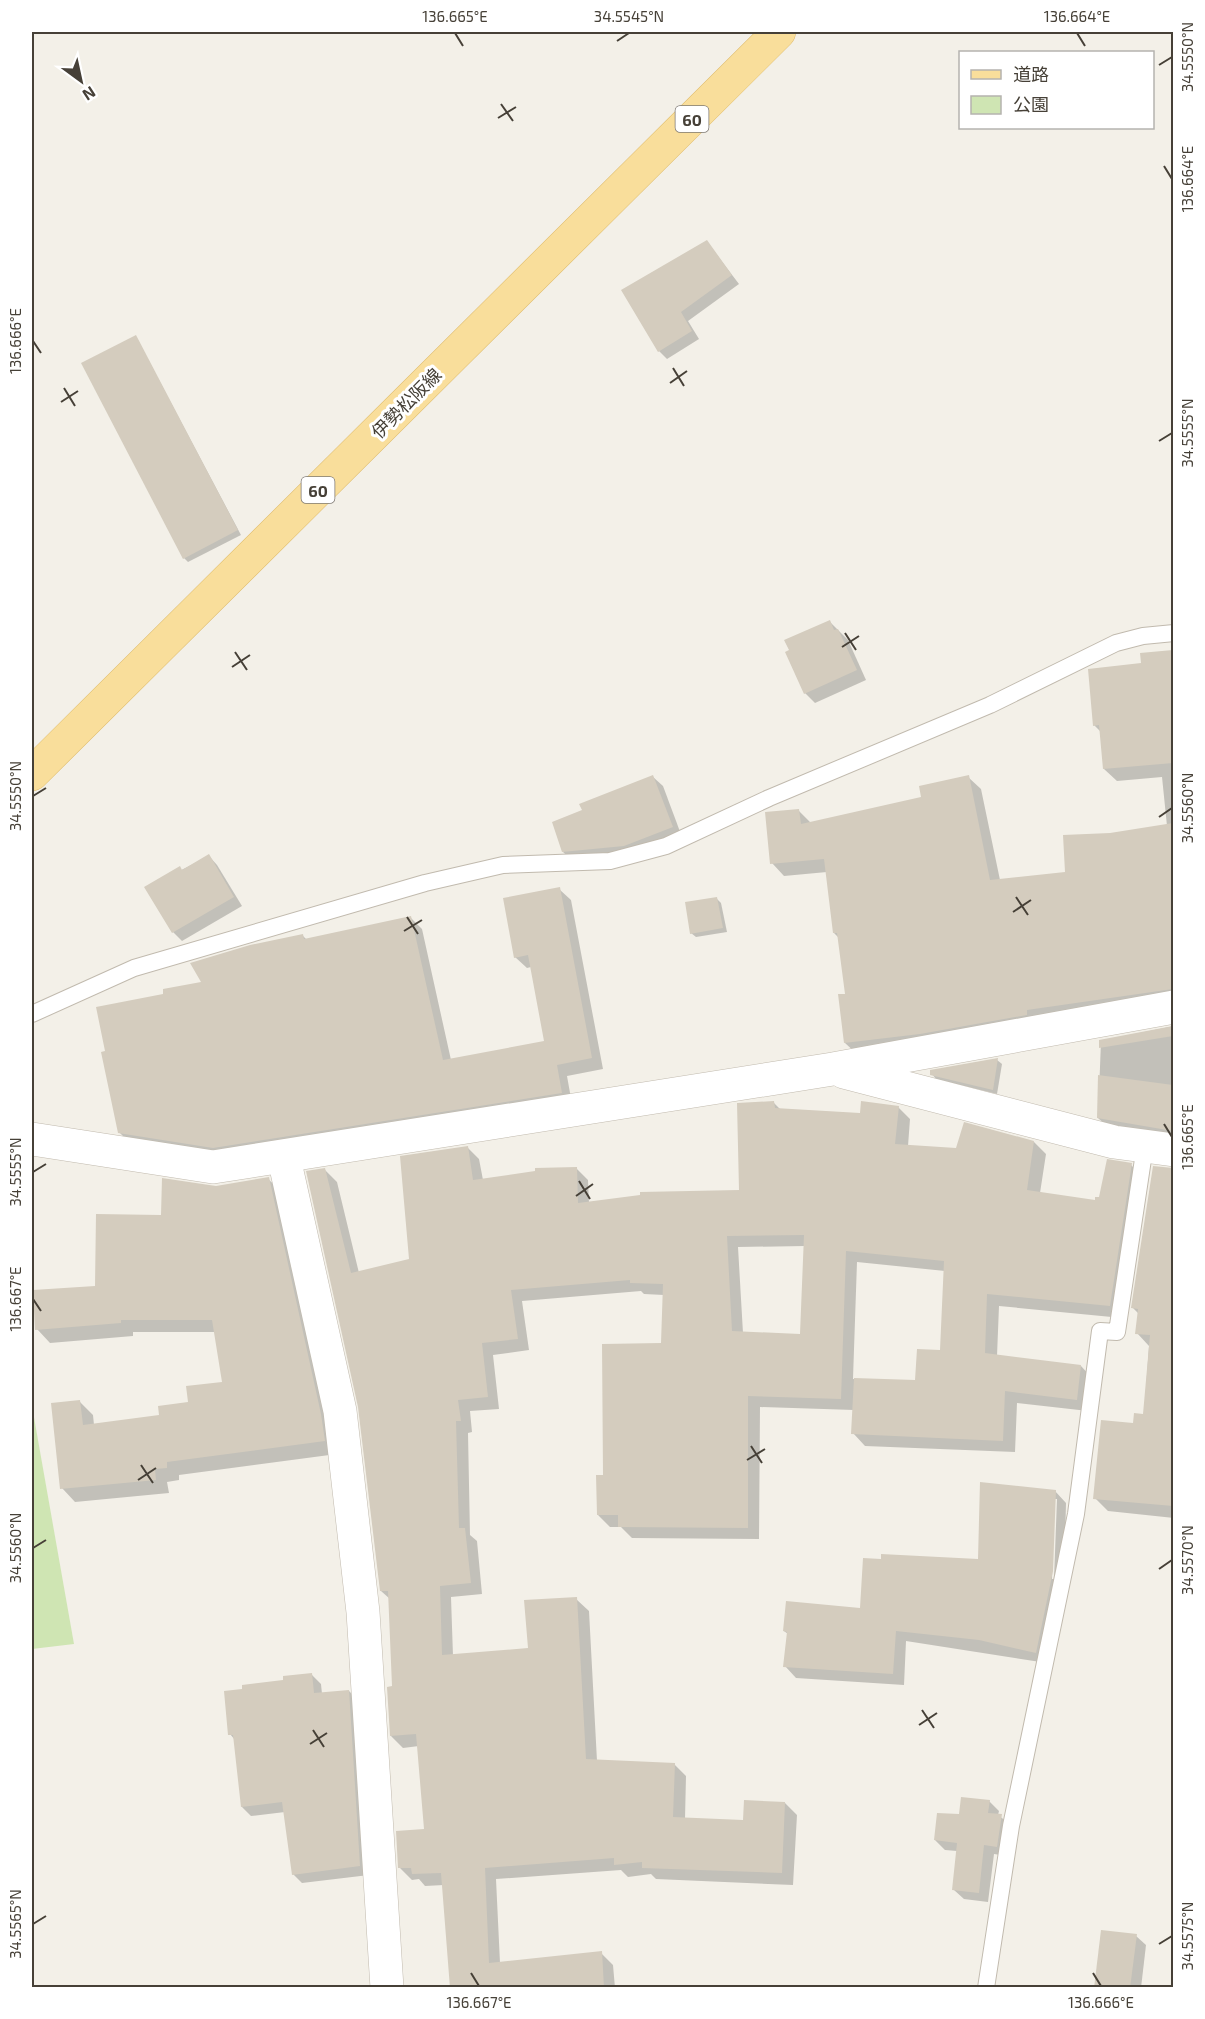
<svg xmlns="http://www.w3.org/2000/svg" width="1205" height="2019" viewBox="0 0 1205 2019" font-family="'Exo 2','Noto Sans JP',sans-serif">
  <rect width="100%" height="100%" fill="#f3f0e8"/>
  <polygon fill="#cfe5b3" points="32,1406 74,1644 32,1649"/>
  <g fill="#0003" fill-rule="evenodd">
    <polygon points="707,242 739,284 688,321 699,339 667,359 659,351"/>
    <polygon points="136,337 241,535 188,562 184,558"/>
    <polygon points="830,622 848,640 866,680 815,703 805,693"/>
    <polygon points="1174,652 1174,1003 858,1055 845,1043 846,995 839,938 834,933 827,872 784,876 772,863 798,810 811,823 923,798 968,777 981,789 1000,880 1066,873 1110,835 1167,826 1162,777 1117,781 1104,769 1101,732 1094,725 1142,664 1142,655"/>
    <polygon points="653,777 663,786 682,837 573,861 563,852 584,811"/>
    <polygon points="209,856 217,865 242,906 182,941 173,932 146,888"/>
    <polygon points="559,889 571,900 603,1069 567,1076 572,1104 225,1159 131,1144 120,1133 164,995 204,983 303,936 307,940 410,917 422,929 451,1060 545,1042 531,967 527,968 515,957"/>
    <polygon points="717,899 721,903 727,932 696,937 691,933"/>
    <polygon points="1174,1026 1174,1141 1111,1130 1098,1118 1101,1041"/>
    <polygon points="997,1060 1002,1064 997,1094 936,1079 932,1074"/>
    <path d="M774 1103 781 1110 861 1115 898 1107 910 1119 908 1146 957 1149 1034 1142 1046 1154 1040 1193 1096 1202 1131 1165 1143 1177 1122 1318 999 1306 997 1356 1081 1366 1093 1379 1088 1411 1017 1403 1015 1452 865 1446 853 1433 854 1410 760 1407 759 1539 632 1538 621 1527H610L598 1515 604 1477 663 1344 664 1295 644 1294 641 1291 522 1301 529 1350 493 1355 499 1409 470 1411 472 1432 468 1433 470 1535 477 1541 482 1594 451 1597 453 1656 530 1650 576 1599 589 1611 597 1761 674 1764 686 1776 685 1819 744 1822 785 1803 797 1815 793 1885 656 1879 651 1874 628 1877 621 1870 496 1879 500 1963 601 1953 613 1965 615 1988H433L452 1986 444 1885 425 1886 419 1879 412 1880 400 1868 425 1830 419 1746 403 1748 391 1736 394 1688 390 1599 381 1591 360 1407 325 1170 337 1182 359 1273 411 1261 467 1147 479 1159 483 1180 576 1168 588 1180 589 1203 740 1191ZM805 1246 802 1336 743 1333 738 1247ZM857 1262 945 1271 941 1351 916 1381 853 1379Z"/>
    <polygon points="1154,1168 1174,1168 1174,1518 1108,1511 1095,1498 1134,1424 1144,1416 1149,1346 1137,1333 1139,1314 1133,1308"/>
    <polygon points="268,1179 282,1192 337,1454 179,1475 179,1480 167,1482 169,1493 75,1502 62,1488 80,1402 93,1415 94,1425 161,1416 190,1403 224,1383 215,1332 133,1332 133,1336 50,1343 37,1329 97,1287 163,1216 216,1187"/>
    <path d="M1055 1491 1066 1503 1064 1583 1047 1663 906 1641 904 1685 796 1678 785 1666 788 1634 784 1631 862 1609 979 1560ZM1054 1499H1057L1054 1579H1052Z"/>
    <polygon points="312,1675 321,1684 322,1694 349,1691 358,1700 369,1875 302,1883 293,1874 285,1812 251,1816 242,1807 235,1740 230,1734 285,1682"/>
    <polygon points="989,1801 999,1811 998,1815 1011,1825 1007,1856 994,1854 988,1902 964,1899 954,1890 957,1851 945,1850 935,1840"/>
    <polygon points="1136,1936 1146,1945 1141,1988 1095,1988"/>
  </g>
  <g fill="#d4ccbe" fill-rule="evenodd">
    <polygon points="707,240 732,275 681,312 692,331 658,352 621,290"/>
    <polygon points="136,335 238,530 183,559 81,363"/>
    <polygon points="830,620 834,630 838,629 857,670 804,694 785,652 789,650 784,640"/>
    <polygon points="1173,650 1173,763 1103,769 1099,725 1093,726 1088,669 1141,663 1140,653"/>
    <polygon points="653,775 673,827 624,846 562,852 552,822 582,810 579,804"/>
    <polygon points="969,775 990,880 1065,872 1063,835 1110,833 1173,823 1173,989 1027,1010 1027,1015 920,1034 844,1043 838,994 845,994 837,933 833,933 824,859 770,864 765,812 799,809 801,824 921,797 919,786"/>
    <polygon points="209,854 234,897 172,933 144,887 180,866 182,870"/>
    <polygon points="560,887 592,1058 557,1065 562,1093 213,1148 118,1133 101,1052 105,1051 96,1007 163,994 163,989 201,982 190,963 250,945 303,934 304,939 411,916 443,1060 544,1041 528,955 514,958 503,898"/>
    <polygon points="717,897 723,928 690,934 685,902"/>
    <polygon points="1173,1026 1173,1036 1099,1048 1099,1040"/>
    <polygon points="998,1058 993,1090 930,1075 930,1070"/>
    <polygon points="1098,1075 1173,1085 1173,1131 1097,1118"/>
    <path d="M774 1101 775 1108 860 1113 861 1101 899 1106 895 1144 956 1148 964 1122 1034 1141 1027 1190 1095 1200V1197H1099L1107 1159 1132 1163 1110 1306 987 1294 985 1353 1081 1365 1077 1400 1005 1391 1003 1441 851 1434 854 1378 915 1380 917 1349 940 1350 944 1261 846 1251 841 1399 748 1396V1528L618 1527V1515H597L596 1475H603L602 1344 661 1343 663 1284 630 1283V1280L511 1290 518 1339 482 1343 488 1397 458 1400 461 1421H456L459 1528H465L471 1583 440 1586 442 1655 528 1648 524 1600 577 1597 586 1759 675 1763 673 1817 743 1820 744 1800 785 1802 782 1873 642 1868V1862L614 1865V1858L485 1868 489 1963 602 1951 604 1988H450L441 1873 412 1874 411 1868H398L396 1831 424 1829 416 1734 390 1736 387 1687 392 1686 388 1591H380L358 1407 306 1171 325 1168 351 1273 409 1259 400 1156 468 1146 473 1180 535 1171V1168L577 1167 578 1203 640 1195V1192L739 1190 737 1103ZM804 1235 800 1334 732 1331 727 1236Z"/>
    <polygon points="1153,1166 1173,1168 1173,1506 1093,1499 1101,1420 1133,1423 1134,1413 1143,1414 1150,1335 1135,1334 1138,1309 1131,1308"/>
    <polygon points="269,1177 321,1414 325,1441 167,1462 167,1468 155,1469 156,1480 60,1489 51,1403 80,1400 83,1425 159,1415 158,1406 188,1402 186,1386 222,1382 212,1320 121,1320 121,1323 35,1330 33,1290 95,1286 96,1214 161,1215 162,1178 216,1186"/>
    <polygon points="980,1482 1056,1490 1053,1571 1036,1653 979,1640 896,1631 893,1674 783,1667 787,1632 783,1631 786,1601 860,1608 863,1558 881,1559 881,1554 978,1559"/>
    <polygon points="312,1673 314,1693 349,1690 360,1866 292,1875 282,1802 241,1807 233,1735 228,1735 224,1691 242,1689 242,1685 283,1680 283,1676"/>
    <polygon points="961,1797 990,1800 988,1813 1002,1814 997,1847 984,1845 979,1893 952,1890 957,1843 934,1840 937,1813 959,1814"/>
    <polygon points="1101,1930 1137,1934 1130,1988 1094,1988"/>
  </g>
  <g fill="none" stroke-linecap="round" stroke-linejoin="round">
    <defs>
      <g id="service">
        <polyline points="32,1014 134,968 425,883 503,865 610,861 666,846 769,798 990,705 1116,643 1143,636 1174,633"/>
        <polyline points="986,1988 1011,1826 1076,1514 1100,1331 1117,1332 1145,1146"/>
      </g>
      <g id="minor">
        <polyline points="844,1072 1114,1142 1174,1150"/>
        <polyline points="32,1139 213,1167 833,1069 1174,1007"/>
        <polyline points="284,1158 340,1411 363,1612 387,1988"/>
      </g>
      <polyline id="primary" points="32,774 779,32"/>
    </defs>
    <use href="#service" stroke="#c1baae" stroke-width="18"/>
    <use href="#minor" stroke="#c1baae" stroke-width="34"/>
    <use href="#primary" stroke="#debb6c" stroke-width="34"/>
    <use href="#service" stroke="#fff" stroke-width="16"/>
    <use href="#minor" stroke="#fff" stroke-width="33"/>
    <use href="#primary" stroke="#f9de9b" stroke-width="33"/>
  </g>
  <path fill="none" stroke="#464037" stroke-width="2" d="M455 33 463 46M1077 33 1085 46M617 41 629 33M1159 65 1172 57M501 104 513 121M498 118 516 107M1164 166 1172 179M33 341 41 353M673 368 684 386M670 383 687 371M64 388 75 406M61 402 78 391M1159 441 1172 433M845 633 856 650M842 647 859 636M235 652 247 670M232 667 250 655M33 796 46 788M1159 817 1172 808M1016 897 1028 915M1013 912 1031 900M407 917 418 934M404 931 422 920M1164 1124 1172 1137M33 1172 46 1164M579 1181 590 1199M576 1196 593 1184M33 1299 41 1311M751 1446 762 1463M747 1460 765 1449M141 1465 153 1483M138 1480 156 1468M33 1548 46 1540M1159 1569 1172 1560M922 1710 934 1728M919 1725 937 1713M313 1730 324 1747M310 1744 327 1733M33 1924 46 1916M1159 1944 1172 1936M471 1973 479 1986M1093 1973 1101 1986"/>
  <g text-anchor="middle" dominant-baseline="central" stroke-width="6" stroke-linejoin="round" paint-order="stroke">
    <g fill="#fff" stroke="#7e7973" stroke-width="1.5">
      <rect x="675.5" y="106" width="33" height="26" rx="4.5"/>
      <rect x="301.5" y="477" width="33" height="26" rx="4.5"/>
    </g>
    <g font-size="16" font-weight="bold" fill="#464037">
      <text x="692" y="119">60</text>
      <text x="318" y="490">60</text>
    </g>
    <g font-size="18" fill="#464037" stroke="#fff">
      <text transform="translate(406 403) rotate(-45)">伊勢松阪線</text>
    </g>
  </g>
  <rect width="1205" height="2019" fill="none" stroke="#ffffff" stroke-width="66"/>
  <rect x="959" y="51" width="195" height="78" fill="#ffffff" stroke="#b5b3af" stroke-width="1.5"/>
  <rect x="971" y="70" width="30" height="9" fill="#f9de9b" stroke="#b5b3af" stroke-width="1.5"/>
  <text x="1013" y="81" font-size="18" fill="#464037">道路</text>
  <rect x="971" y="96" width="30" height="18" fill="#cfe5b3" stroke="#b5b3af" stroke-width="1.5"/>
  <text x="1013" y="111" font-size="18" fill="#464037">公園</text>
  <g transform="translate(81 81) rotate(147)" stroke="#ffffff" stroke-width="4.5" paint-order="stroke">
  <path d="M0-4.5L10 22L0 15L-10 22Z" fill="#464037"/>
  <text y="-9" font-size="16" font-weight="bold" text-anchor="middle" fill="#464037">N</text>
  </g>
  <rect x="33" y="33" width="1139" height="1953" fill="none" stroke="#464037" stroke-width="2"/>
  <g font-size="15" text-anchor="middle" fill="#464037">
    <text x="455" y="22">136.665°E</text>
    <text x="629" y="22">34.5545°N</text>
    <text x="1077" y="22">136.664°E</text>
    <text transform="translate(1188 57) rotate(-90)" y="5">34.5550°N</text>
    <text transform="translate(1188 179) rotate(-90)" y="5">136.664°E</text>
    <text transform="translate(16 341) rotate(-90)" y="5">136.666°E</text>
    <text transform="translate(1188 433) rotate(-90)" y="5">34.5555°N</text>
    <text transform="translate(16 796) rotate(-90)" y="5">34.5550°N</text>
    <text transform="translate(1188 808) rotate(-90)" y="5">34.5560°N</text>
    <text transform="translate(1188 1137) rotate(-90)" y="5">136.665°E</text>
    <text transform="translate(16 1172) rotate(-90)" y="5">34.5555°N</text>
    <text transform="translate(16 1299) rotate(-90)" y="5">136.667°E</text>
    <text transform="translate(16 1548) rotate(-90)" y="5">34.5560°N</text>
    <text transform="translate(1188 1560) rotate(-90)" y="5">34.5570°N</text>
    <text transform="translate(16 1924) rotate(-90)" y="5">34.5565°N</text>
    <text transform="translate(1188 1936) rotate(-90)" y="5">34.5575°N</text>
    <text x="479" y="2008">136.667°E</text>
    <text x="1101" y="2008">136.666°E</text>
  </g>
</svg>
